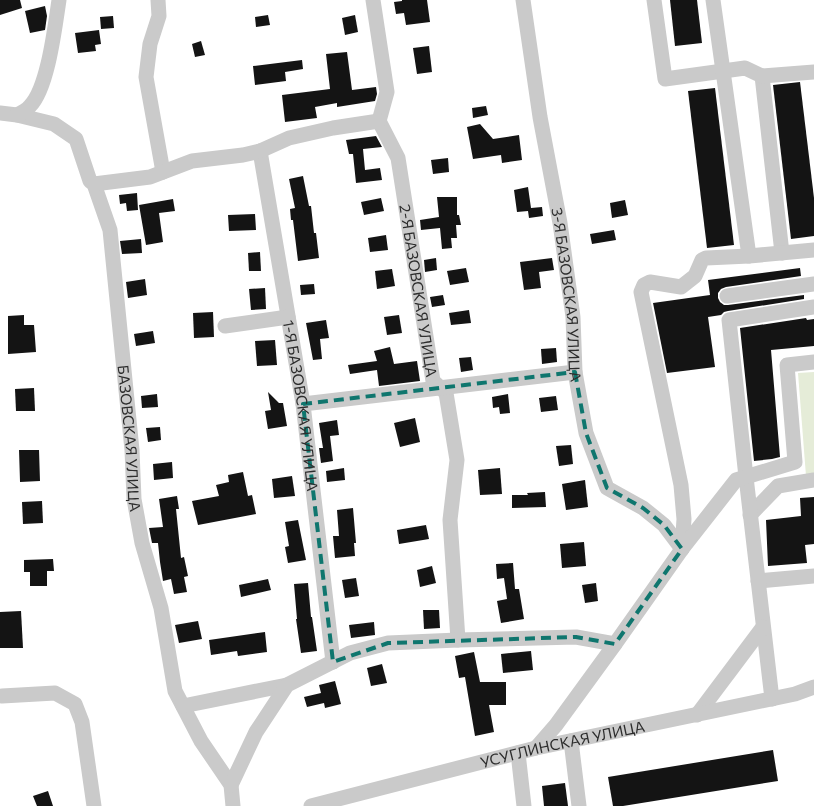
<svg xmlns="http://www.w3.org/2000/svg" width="814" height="806" viewBox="0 0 814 806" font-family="Commissioner,sans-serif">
  <rect width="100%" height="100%" fill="#fff"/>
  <polygon fill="#e5ecd8" points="814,372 814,475 806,476 798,373"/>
  <g fill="#141414">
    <polygon points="0,0 20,0 22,8 0,15"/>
    <polygon points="402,0 427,0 430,22 406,25 404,13 396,14 394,2 402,1"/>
    <polygon points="670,0 697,0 702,43 675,46"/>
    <polygon points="45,6 47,16 45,30 30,33 25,11"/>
    <polygon points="268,15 270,25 256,27 255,17"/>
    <polygon points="355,15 358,32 345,35 342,18"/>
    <polygon points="113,16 114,28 101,29 100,17"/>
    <polygon points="99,30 101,44 95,45 96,51 78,53 75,33"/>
    <polygon points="201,41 205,55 195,57 192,44"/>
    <polygon points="429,46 432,72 417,74 413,48"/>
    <polygon points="347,52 352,90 376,87 377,94 375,101 337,107 337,103 315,107 317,118 285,122 282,95 330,89 326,54"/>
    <polygon points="302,60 303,69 285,72 286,81 255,85 253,66"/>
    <polygon points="800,82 814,198 814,236 791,239 773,85"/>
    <polygon points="715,88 734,245 707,248 688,91"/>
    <polygon points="486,106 488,115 473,118 472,108"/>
    <polygon points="480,124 493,139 519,135 522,160 502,163 501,155 473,159 467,127"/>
    <polygon points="376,136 382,147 363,149 365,170 380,168 382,180 356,183 353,154 349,154 346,140"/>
    <polygon points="448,158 449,172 433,174 431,160"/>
    <polygon points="303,176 309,206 311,206 314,233 316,233 319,258 298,261 293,220 291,220 290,209 295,208 289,179"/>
    <polygon points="528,187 531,208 542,207 543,216 529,218 528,211 517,212 514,190"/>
    <polygon points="137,193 138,210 127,211 126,203 120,204 119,195"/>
    <polygon points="437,197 457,197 457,215 459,215 461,225 456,225 457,238 451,238 452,248 442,249 440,228 421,230 420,220 439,217"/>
    <polygon points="381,198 384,211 364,215 361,202"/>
    <polygon points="173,199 175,211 159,213 163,242 146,245 139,205"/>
    <polygon points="625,200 628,215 612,218 610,203"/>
    <polygon points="255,214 256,230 229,231 228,215"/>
    <polygon points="614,230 616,240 592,244 590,234"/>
    <polygon points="386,235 388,250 370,252 368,238"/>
    <polygon points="141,239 142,253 122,254 120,241"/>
    <polygon points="260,252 261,271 249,271 248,253"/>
    <polygon points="436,258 437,270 425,272 424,260"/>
    <polygon points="552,258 554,270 539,272 541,288 524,290 520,262"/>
    <polygon points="466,268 469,282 450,285 447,271"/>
    <polygon points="800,268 801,276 726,287 721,289 718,293 718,298 720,302 724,305 728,305 804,295 804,299 728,311 724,312 721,315 708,317 715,367 667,373 653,303 710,295 708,280"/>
    <polygon points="392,269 395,286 377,289 375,271"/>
    <polygon points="145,279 147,295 128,298 126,282"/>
    <polygon points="314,284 315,294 301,295 300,285"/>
    <polygon points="265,288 266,309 251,310 249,289"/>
    <polygon points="443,295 445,305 432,307 430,297"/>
    <polygon points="469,310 471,323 451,325 449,313"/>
    <polygon points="213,312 214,337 194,338 193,313"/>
    <polygon points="24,315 24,325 34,325 36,352 8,354 8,316"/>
    <polygon points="399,315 402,333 387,335 384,317"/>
    <polygon points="806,318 807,320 814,319 814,346 771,350 780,457 772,459 754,461 740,328"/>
    <polygon points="326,320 329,338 320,339 322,359 313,360 306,323"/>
    <polygon points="153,331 155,343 136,346 134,334"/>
    <polygon points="275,340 277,365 257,366 255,341"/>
    <polygon points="390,347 394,364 417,361 420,381 379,386 377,370 350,374 348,365 377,361 374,351"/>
    <polygon points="556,348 557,362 542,364 541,349"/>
    <polygon points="471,357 473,370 461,372 459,358"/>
    <polygon points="34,388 35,411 16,411 15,389"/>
    <polygon points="268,392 279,403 283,403 287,426 268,429 265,411 271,410"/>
    <polygon points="157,394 158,407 142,408 141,396"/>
    <polygon points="508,394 510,413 500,414 499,407 493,408 492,397"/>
    <polygon points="556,396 558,410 541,412 539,398"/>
    <polygon points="415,418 420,442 400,447 394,423"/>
    <polygon points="337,420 339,435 330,436 333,461 321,463 319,448 323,448 319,423"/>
    <polygon points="160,427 161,440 148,442 146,428"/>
    <polygon points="571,445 573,464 559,466 556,446"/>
    <polygon points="19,450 39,450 40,481 20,482"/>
    <polygon points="172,462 173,478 154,480 153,464"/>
    <polygon points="344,468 345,480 327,482 326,471"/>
    <polygon points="500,468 502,494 480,495 478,470"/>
    <polygon points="243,472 248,496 252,495 256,514 198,525 192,501 219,496 216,485 229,482 228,475"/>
    <polygon points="292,476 295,496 274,498 272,479"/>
    <polygon points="585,480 588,507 566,510 562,484"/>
    <polygon points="545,492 546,507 512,508 512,495 528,495 527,493"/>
    <polygon points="177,496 179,509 176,509 181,558 184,557 188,576 184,577 187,592 174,594 171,579 163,581 160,562 158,543 152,543 149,528 163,527 159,499"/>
    <polygon points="814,497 814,544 805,545 807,563 768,566 766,520 801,516 800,498"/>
    <polygon points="42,501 43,523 23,524 22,502"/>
    <polygon points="353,508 356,543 354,543 355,556 335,558 333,536 339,536 337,510"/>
    <polygon points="298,520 306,560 288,563 285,547 289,546 285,522"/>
    <polygon points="426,525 429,539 399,544 397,530"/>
    <polygon points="584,542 586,566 562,568 560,544"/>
    <polygon points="53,559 54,571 47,571 47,586 30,586 30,572 24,572 24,560"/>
    <polygon points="513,563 515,589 519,589 524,619 501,623 497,601 507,599 504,578 497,579 496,564"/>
    <polygon points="432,566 436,583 420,587 417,570"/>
    <polygon points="356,578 359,596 345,598 342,580"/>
    <polygon points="268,579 271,590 241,597 239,585"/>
    <polygon points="308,583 311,617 312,617 317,651 301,653 296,619 297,619 294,584"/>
    <polygon points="596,583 598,601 585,603 582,585"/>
    <polygon points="423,610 439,610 440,628 424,629"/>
    <polygon points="21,611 23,648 0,648 0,612"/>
    <polygon points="198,621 202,639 179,643 175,625"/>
    <polygon points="374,622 375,635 351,638 349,625"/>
    <polygon points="265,632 267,652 238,656 237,651 211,655 209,640"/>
    <polygon points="531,651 533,670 503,673 501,654"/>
    <polygon points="474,652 480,682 506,682 506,705 489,705 494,732 475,736 465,677 459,678 455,656"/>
    <polygon points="382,664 387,683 371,686 367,668"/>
    <polygon points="335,681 341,704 325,708 324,703 307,707 304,697 321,693 319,685"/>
    <polygon points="773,750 778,781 623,806 613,806 608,777"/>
    <polygon points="565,783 568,806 544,806 542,786"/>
    <polygon points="48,791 53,806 37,806 33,796"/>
  </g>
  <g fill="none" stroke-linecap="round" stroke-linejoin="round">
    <g stroke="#cacaca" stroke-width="15">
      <polyline points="158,0 159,16 150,44 146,77 163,172"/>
      <path id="s1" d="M373 0 387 92 379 121 398 158 433 381 446 393 457 460 450 520 458 640"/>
      <path id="s2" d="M523 0 540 117 560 223 573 317 575 372 586 433 607 488 643 508 664 525 682 549"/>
      <polyline points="654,0 665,79 745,68 762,76 782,253"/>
      <polyline points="713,0 749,256"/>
      <polyline points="762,76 814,72"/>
      <path id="s3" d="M0 113 17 115 54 124 76 139 90 181 94 184 110 230 132 450 134 499 142 543 161 608 175 691 201 741 231 785 233 806"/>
      <path d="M17 115C21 113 27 110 30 106 48 88 55 26 59 0"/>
      <path id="s4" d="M260 151 303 404 333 662"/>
      <polyline points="94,184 150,177 192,161 243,155 260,151 289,138 333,128 379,121"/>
      <polyline points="727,296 814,284"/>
      <polyline points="225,326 288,317"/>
      <polyline points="303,404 575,372"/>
      <polyline points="750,515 778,486 814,480"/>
      <polyline points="682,549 684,519 681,485 641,292 644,285 650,282 681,287 695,276 702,260 706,258 749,256 814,250"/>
      <polyline points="758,581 814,576"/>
      <polyline points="2,696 55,693 75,704 82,722 94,806"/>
      <polyline points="772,699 746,477 729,320 814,307"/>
      <polyline points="183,706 287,685"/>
      <polyline points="697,715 763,627"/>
      <polyline points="571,741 579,806"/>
      <polyline points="536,748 556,725 615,644 682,549 736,480 795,462 787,365 814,362"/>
      <polyline points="518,753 524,806"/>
      <polyline points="231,785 256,732 287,685 350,653 388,643 458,640 576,637 615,644"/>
      <path id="s5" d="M311 806 536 748 795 694 814 687"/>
    </g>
  </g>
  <path fill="none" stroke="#0f766e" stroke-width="4" stroke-dasharray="10 6" stroke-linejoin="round" d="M575 372 586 433 607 488 643 508 664 525 682 549 615 644 576 637 388 643 333 662 303 404Z"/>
  <g text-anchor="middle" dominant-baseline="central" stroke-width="5" stroke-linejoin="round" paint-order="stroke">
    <g font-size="15" fill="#2d2d2d" stroke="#fff">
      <text stroke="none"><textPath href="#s1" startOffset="299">2-Я БАЗОВСКАЯ УЛИЦА</textPath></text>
      <text stroke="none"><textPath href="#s2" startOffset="298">3-Я БАЗОВСКАЯ УЛИЦА</textPath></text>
      <text stroke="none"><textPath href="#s4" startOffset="258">1-Я БАЗОВСКАЯ УЛИЦА</textPath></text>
      <text stroke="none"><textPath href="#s3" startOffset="389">БАЗОВСКАЯ УЛИЦА</textPath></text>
      <text stroke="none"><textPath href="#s5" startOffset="259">УСУГЛИНСКАЯ УЛИЦА</textPath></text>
    </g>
  </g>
</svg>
